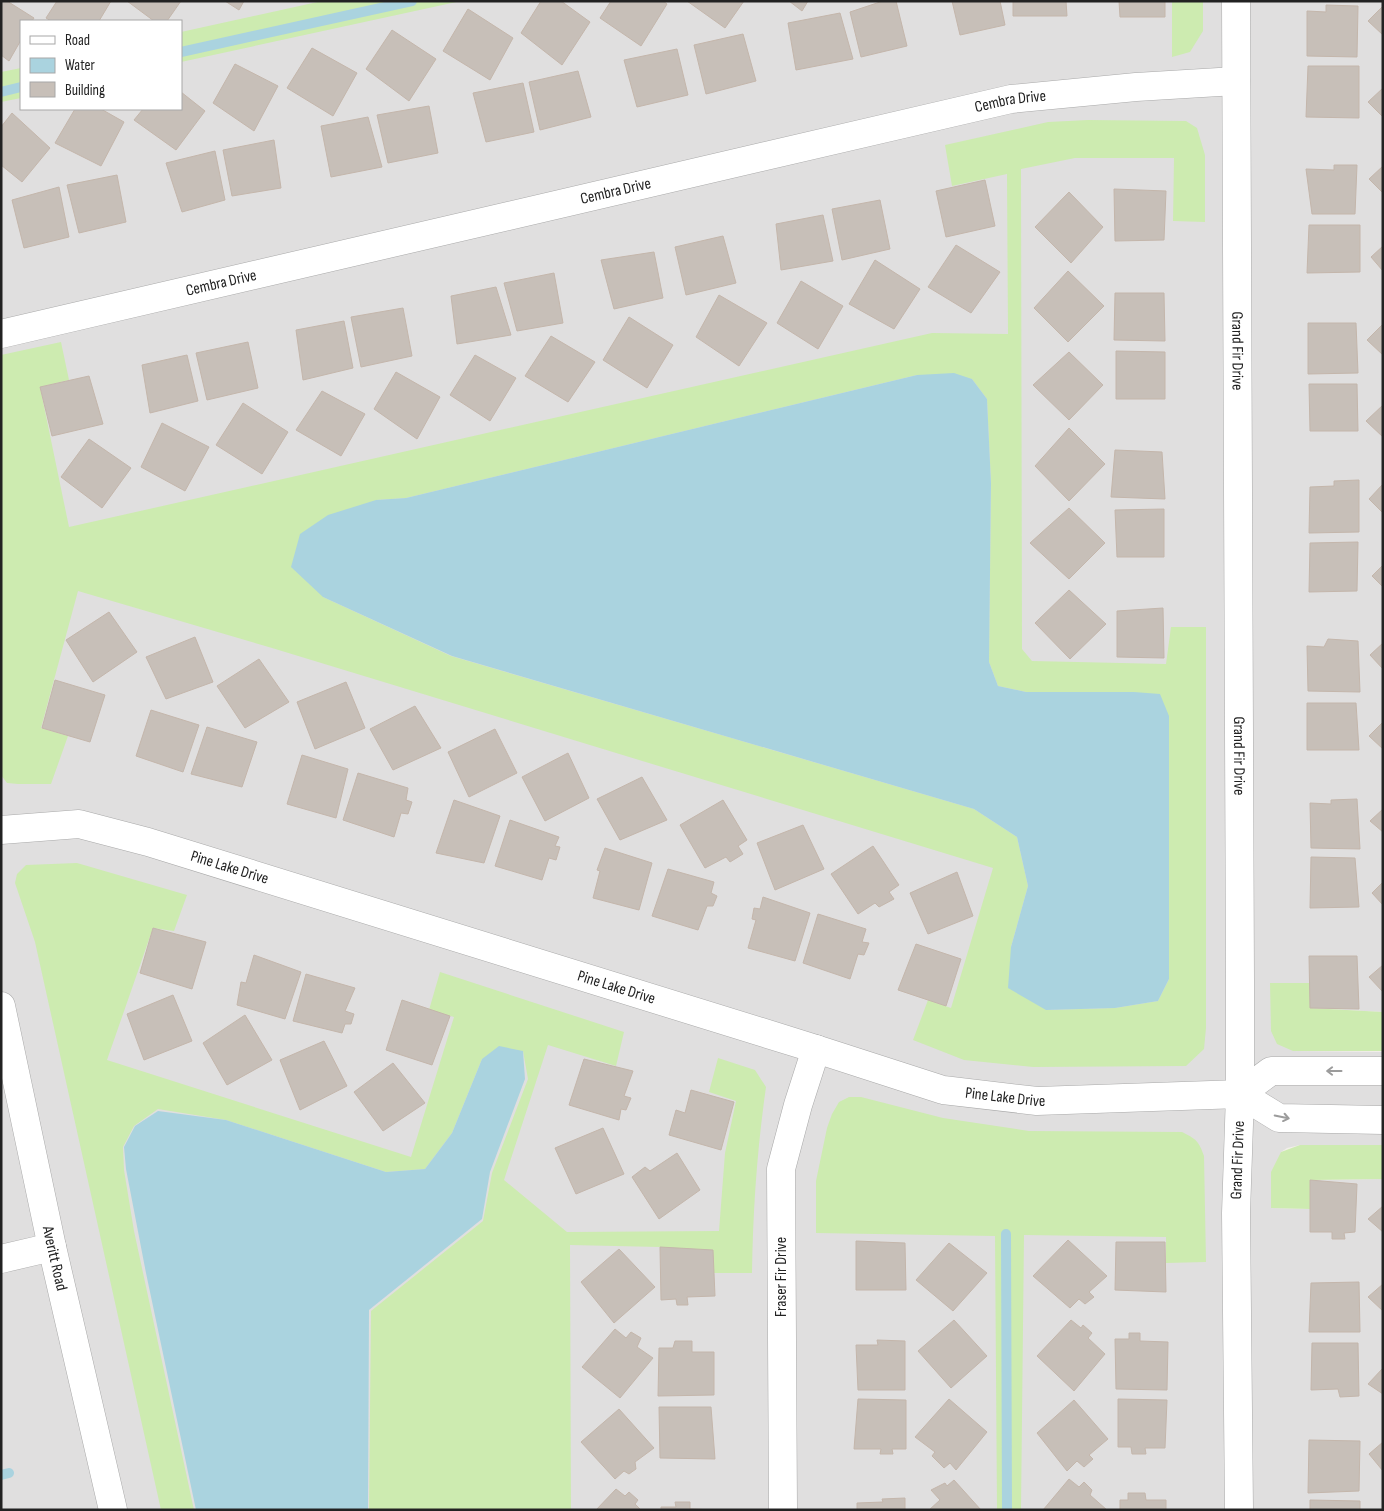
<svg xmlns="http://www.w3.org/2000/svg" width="1384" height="1511" viewBox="0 0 1384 1511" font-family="'Sofia Sans Condensed',sans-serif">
  <rect width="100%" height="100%" fill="#f2efe9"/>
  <path fill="#e0dfdf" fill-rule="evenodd" d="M1 1H1383V1012L1310 1008 1271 983 1293 1051 1383 1052V1145H1300L1287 1148 1281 1152 1271 1208 1310 1209V1180L1383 1179V1510H1ZM21 21H181V109H21Z"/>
  <g fill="#cdebb0" fill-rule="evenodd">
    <polygon points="322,1 461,1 181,62 181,32"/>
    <polygon points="1172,1 1203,1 1203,31 1190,52 1172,57"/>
    <polygon points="21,68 21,98 1,102 1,72"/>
    <path d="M1088 120 1186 121 1197 128 1205 155V222L1173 221 1174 158H1075L1021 169 1022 649 1032 661 1166 664 1171 627H1206V1028L1204 1049 1186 1066 1033 1067 964 1060 913 1040 928 1000 951 1008 993 868 272 648 78 591 41 728 68 736 51 784H18L7 783 1 775V355L61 342 69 380 40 387 69 527 932 333 1008 334 1007 174 952 186 945 145 1048 122ZM917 375 972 379 987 399 991 483 989 662 998 686 1026 692H1134L1169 856V979L1158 1001 1115 1008 1046 1010 1011 947 1028 886 1017 837 974 809 451 656 323 597 376 500 406 498Z"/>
    <path d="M77 863 187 895 174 931 153 928 107 1060 411 1157 454 1017 429 1010 440 972 624 1032 616 1066 548 1045 504 1180 567 1232 719 1231 725 1153 736 1101 709 1092 718 1058 755 1070 766 1087C757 1150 753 1210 752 1273H713L660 1247 570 1245 571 1510H369L371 1311 483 1221 492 1173 528 1079 523 1051 482 1059 452 1133 425 1169 386 1172 226 1120 158 1109 134 1126 123 1147 124 1170 134 1231 194 1510H161L35 942 15 883 17 874 26 865Z"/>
    <polygon points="1270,983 1310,983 1311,1008 1383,1012 1383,1051 1293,1051 1277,1044 1271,1031"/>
    <path d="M849 1097H861L943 1118 1029 1131 1182 1132C1196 1139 1199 1141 1204 1156L1206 1262 1166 1263V1237L1024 1235 1021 1510H997L995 1236 816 1233V1181L827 1128 832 1114 839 1102Z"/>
    <polygon points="1300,1145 1383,1145 1383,1179 1311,1180 1310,1209 1271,1208 1271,1172 1281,1152"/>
  </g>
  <g fill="#aad3df">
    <polygon points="954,373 972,379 987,399 991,483 989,662 998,686 1026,692 1134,692 1160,694 1169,716 1169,979 1158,1001 1115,1008 1046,1010 1008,988 1011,947 1028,886 1017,837 974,809 452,656 323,597 291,567 300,534 328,515 376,500 406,498 917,375"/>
    <polygon points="499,1046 523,1051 525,1079 490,1172 482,1219 369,1310 368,1510 196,1510 146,1273 126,1169 124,1147 135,1126 158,1111 226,1120 386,1172 425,1169 452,1133 482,1059"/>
  </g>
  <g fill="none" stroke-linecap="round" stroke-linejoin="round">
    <g stroke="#aad3df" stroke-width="10">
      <polyline points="181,52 412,1"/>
      <polyline points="1,92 21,87"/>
      <polyline points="1006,1234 1007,1510"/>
      <polyline points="1,1475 9,1473"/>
    </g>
  </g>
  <g fill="#c7bfb8" stroke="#c4b6ab">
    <polygon points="1,1 7,1 34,18 32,21 21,21 21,40 9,61 1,55"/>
    <polygon points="57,1 111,1 99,21 51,21 46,18"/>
    <polygon points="127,1 181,1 167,21 154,21"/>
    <polygon points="225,1 244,1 239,10"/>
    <polygon points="541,1 561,1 590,22 562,65 521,33"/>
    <polygon points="611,1 663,1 667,4 641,46 600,18"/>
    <polygon points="687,1 744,1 725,28"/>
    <polygon points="789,1 808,1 802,11"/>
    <polygon points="883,1 896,1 907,46 861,57 850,12"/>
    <polygon points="952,1 1000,1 1005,25 960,35"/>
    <polygon points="1013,1 1066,1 1067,16 1013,16"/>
    <polygon points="1119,1 1165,1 1165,17 1120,17"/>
    <polygon points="1326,5 1358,6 1357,57 1307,56 1307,11 1326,12"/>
    <polygon points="1383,6 1383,35 1368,21"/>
    <polygon points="468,9 513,38 490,80 443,51"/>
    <polygon points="840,13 853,59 796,70 788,23"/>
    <polygon points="392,30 436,59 409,101 366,69"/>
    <polygon points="743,34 756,81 706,94 694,45"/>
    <polygon points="312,48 357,73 333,116 287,88"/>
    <polygon points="677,49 688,95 637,107 624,60"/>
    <polygon points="235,64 278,86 254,131 213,103"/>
    <polygon points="1308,66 1359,66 1359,118 1306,117"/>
    <polygon points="578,71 591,117 540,130 529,82"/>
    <polygon points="523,83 534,132 486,142 473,93"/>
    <polygon points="1383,88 1383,117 1368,102"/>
    <polygon points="181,92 205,111 176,150 134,120 143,109 181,109"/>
    <polygon points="429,106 438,153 388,163 377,115"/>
    <polygon points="75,109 101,109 124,122 101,166 55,143"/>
    <polygon points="12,113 50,148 22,182 1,165 1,127"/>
    <polygon points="368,117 382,167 331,177 321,126"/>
    <polygon points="274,140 281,188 232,196 223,150"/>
    <polygon points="215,151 225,200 182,212 166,163"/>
    <polygon points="1334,165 1357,165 1355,214 1312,214 1306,169 1334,170"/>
    <polygon points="1383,166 1383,193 1369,179"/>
    <polygon points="117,175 126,222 79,233 67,185"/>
    <polygon points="985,180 995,226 946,237 936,191"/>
    <polygon points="59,187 69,237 24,248 12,200"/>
    <polygon points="1114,189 1166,191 1164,240 1115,241"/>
    <polygon points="1069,192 1103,227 1071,263 1035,227"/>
    <polygon points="880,200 890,249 842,260 832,209"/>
    <polygon points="823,215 833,261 781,270 776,224"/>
    <polygon points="1309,225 1360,225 1360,272 1307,273"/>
    <polygon points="723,236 736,283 686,295 675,247"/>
    <polygon points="956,245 1000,272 971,313 928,287"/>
    <polygon points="1383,246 1383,271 1371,257"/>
    <polygon points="654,252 663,298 614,309 601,260"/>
    <polygon points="875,260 920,289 894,329 849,304"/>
    <polygon points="1068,271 1104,306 1068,342 1034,308"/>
    <polygon points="554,273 563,323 517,331 504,283"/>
    <polygon points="801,281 843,306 818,349 777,323"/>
    <polygon points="496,287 511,335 457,344 451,296"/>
    <polygon points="1115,293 1164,293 1165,341 1114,340"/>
    <polygon points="719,295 767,323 739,366 696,337"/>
    <polygon points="403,308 412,356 361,367 351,317"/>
    <polygon points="629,317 673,345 647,388 603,360"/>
    <polygon points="344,321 353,368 303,380 296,330"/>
    <polygon points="1308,323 1356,323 1358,373 1308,374"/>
    <polygon points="1383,324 1383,355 1367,340"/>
    <polygon points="551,336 595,362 568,402 525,376"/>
    <polygon points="248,342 258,388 207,400 196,353"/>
    <polygon points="1116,351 1165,352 1165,399 1116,399"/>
    <polygon points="1069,352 1103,385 1069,420 1033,385"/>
    <polygon points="187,355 198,401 150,413 142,365"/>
    <polygon points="475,355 516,378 490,421 450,395"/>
    <polygon points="396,372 440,397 417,439 374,409"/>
    <polygon points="89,376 103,424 52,436 40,387"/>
    <polygon points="1309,384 1357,384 1358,431 1310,431"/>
    <polygon points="322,391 365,414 341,456 296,430"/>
    <polygon points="243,403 288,432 262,474 216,445"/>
    <polygon points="1383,405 1383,437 1366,421"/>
    <polygon points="162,423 209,447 185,491 141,467"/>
    <polygon points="1069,428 1105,464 1069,501 1035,466"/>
    <polygon points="89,439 131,468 102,508 61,477"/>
    <polygon points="1115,450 1162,452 1165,499 1111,497"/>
    <polygon points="1359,480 1359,532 1309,533 1310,487 1334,486 1334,481"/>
    <polygon points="1383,484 1383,513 1369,499"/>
    <polygon points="1069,508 1105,543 1069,579 1030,543"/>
    <polygon points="1164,509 1164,557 1117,557 1115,510"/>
    <polygon points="1358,542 1357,591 1309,592 1310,543"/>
    <polygon points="1383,565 1383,587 1372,576"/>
    <polygon points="1069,590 1106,624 1070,659 1035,623"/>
    <polygon points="1163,608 1164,658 1117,657 1117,611"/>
    <polygon points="109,612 137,652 93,682 66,640"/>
    <polygon points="195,637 213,682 166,699 146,657"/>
    <polygon points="1328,639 1358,641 1360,692 1308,691 1307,646 1324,647"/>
    <polygon points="1383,643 1383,669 1370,655"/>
    <polygon points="259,659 289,702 245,728 217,686"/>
    <polygon points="55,680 105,695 90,742 42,728"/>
    <polygon points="346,682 365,728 315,749 297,702"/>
    <polygon points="1307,703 1356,703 1359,750 1307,750"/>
    <polygon points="415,706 441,748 393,770 370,729"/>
    <polygon points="151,710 199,725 183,772 136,756"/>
    <polygon points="1383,722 1383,749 1369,736"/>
    <polygon points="207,727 257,742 242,787 191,774"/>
    <polygon points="495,729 517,773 469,797 448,752"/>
    <polygon points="568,753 589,798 545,821 522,777"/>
    <polygon points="302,755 348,769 336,818 287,804"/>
    <polygon points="358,773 408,788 406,800 412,802 408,814 401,813 394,837 343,820"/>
    <polygon points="642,777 667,820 620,840 597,799"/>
    <polygon points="1357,799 1360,849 1311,848 1310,803 1331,804 1331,800"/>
    <polygon points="454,800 500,816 484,863 436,853"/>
    <polygon points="723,800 747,840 738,846 743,854 730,862 726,857 705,868 680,825"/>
    <polygon points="1383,809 1383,832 1370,821"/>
    <polygon points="510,820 559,837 555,846 560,847 556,860 549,858 542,880 495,866"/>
    <polygon points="803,825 824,869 775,890 757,843"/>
    <polygon points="873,846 899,885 889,892 894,899 879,907 875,903 858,914 831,874"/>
    <polygon points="605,848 652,863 639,910 593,898 600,871 597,870"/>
    <polygon points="1311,857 1355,858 1359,907 1310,908"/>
    <polygon points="668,869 714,882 711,893 717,896 713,906 707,906 698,930 652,916"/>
    <polygon points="957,872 973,916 928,934 910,893"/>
    <polygon points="1383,882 1383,905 1372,893"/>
    <polygon points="763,897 810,913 795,961 748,948 756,920 752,919 754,908 760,909"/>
    <polygon points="818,914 866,929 862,942 869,943 864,955 858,954 850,979 803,963"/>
    <polygon points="153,928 206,942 192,989 140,973"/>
    <polygon points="916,944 961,959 946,1006 898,990"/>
    <polygon points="254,955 301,972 285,1019 237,1005 241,982 246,983"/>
    <polygon points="1309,956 1357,956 1359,1009 1310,1008"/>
    <polygon points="1383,965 1383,992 1369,977"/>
    <polygon points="306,974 355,988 345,1011 354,1014 351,1024 345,1024 342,1033 293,1021"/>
    <polygon points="173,995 192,1041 144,1060 127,1014"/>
    <polygon points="402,1000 450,1016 432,1065 386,1050"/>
    <polygon points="245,1015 272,1060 227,1085 203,1043"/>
    <polygon points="324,1041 347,1086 300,1110 280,1060"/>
    <polygon points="584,1059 633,1071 624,1096 631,1098 626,1110 621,1109 619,1120 569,1105"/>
    <polygon points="393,1063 425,1103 383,1131 354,1092"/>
    <polygon points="691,1090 734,1102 721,1150 669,1135 676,1110 685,1113"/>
    <polygon points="603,1128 624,1174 576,1194 555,1148"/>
    <polygon points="677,1153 700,1190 659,1219 632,1177 645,1167 650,1171"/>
    <polygon points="1310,1180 1357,1184 1355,1232 1344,1233 1345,1239 1332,1239 1332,1232 1310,1232"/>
    <polygon points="1383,1206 1383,1232 1368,1219"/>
    <polygon points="1068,1240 1107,1276 1089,1292 1094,1297 1085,1304 1079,1299 1070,1308 1033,1276"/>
    <polygon points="856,1241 905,1243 906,1290 856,1290"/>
    <polygon points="1116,1242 1165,1242 1166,1292 1115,1290"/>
    <polygon points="949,1243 987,1273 953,1311 916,1280"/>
    <polygon points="660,1247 713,1250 715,1296 687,1297 688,1305 677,1305 676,1299 661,1300"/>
    <polygon points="619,1249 655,1287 614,1323 581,1282"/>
    <polygon points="1359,1282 1360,1332 1309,1332 1311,1283"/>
    <polygon points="1383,1284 1383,1311 1368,1297"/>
    <polygon points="954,1320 987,1356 951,1388 918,1351"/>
    <polygon points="1071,1320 1081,1328 1083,1325 1092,1333 1088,1338 1105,1354 1074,1391 1037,1356"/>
    <polygon points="615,1329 626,1338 631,1332 641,1338 637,1347 653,1358 620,1398 582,1367"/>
    <polygon points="1129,1333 1140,1333 1140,1341 1168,1342 1167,1390 1116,1389 1115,1339 1129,1339"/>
    <polygon points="877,1340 905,1341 905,1390 858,1390 856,1345 878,1345"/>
    <polygon points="675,1341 692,1341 692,1352 714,1352 714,1395 658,1396 659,1348 673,1348"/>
    <polygon points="1312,1343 1358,1343 1359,1396 1340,1397 1338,1389 1311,1390"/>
    <polygon points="1383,1368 1383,1394 1368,1384"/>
    <polygon points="858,1399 906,1400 906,1449 892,1449 893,1454 880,1454 881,1449 854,1449"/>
    <polygon points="949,1399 987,1432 956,1470 950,1463 944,1468 932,1456 935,1452 915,1437"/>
    <polygon points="1118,1399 1167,1400 1165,1448 1145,1448 1146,1454 1132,1454 1131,1447 1118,1447"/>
    <polygon points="1074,1400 1108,1439 1089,1455 1093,1459 1084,1467 1077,1461 1067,1471 1037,1433"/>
    <polygon points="659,1407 711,1407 715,1459 660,1458"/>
    <polygon points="619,1409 654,1448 635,1462 636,1469 629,1474 624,1471 615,1479 581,1442"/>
    <polygon points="1309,1440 1360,1441 1359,1491 1308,1493"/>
    <polygon points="1383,1442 1383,1471 1369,1454"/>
    <polygon points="1069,1479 1079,1487 1084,1482 1092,1490 1090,1495 1107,1510 1043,1510"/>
    <polygon points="954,1480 981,1510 929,1510 940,1500 931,1490 945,1483 947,1486"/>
    <polygon points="616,1489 625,1496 629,1492 638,1500 635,1504 641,1510 596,1510"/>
    <polygon points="1128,1493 1145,1493 1146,1500 1166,1500 1166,1510 1120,1510 1120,1500 1128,1500"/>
    <polygon points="905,1498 905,1510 857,1510 857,1503 883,1502 882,1499"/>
    <polygon points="1310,1500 1360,1501 1360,1510 1310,1510"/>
    <polygon points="675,1502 690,1502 690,1509 715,1510 661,1510 661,1507 676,1507"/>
  </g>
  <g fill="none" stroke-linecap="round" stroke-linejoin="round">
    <defs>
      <g id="minor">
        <path id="s1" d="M1236 1 1240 979V1094L1236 1213 1239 1510"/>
        <path id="s2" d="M1 334 1011 99 1136 87 1236 81"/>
        <path id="s3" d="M1 830 79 824 148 842 816 1049 943 1090 1037 1101 1240 1094 1279 1118 1383 1120"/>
        <path id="s4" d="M1 1006 52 1247 113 1510"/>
        <polyline points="1240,1094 1271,1071 1383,1071"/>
        <polyline points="1,1259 52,1247"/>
        <polyline points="783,1510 781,1169 798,1105 816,1049"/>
      </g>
    </defs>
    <use href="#minor" stroke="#a9a9a9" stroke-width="29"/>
    <use href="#minor" stroke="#fff" stroke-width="28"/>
  </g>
  <defs><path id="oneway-shaft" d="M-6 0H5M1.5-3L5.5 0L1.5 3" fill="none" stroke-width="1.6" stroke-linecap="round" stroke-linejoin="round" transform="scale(1.25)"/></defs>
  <g stroke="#9c9c9c">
    <use href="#oneway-shaft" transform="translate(1334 1071) rotate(-180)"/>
    <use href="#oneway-shaft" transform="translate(1282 1117) rotate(12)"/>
  </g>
  <g text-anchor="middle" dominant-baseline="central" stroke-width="4" stroke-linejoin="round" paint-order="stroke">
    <g font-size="16" fill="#222" stroke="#fff">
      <text stroke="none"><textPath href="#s2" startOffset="1036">Cembra Drive</textPath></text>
      <text stroke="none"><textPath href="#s2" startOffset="631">Cembra Drive</textPath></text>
      <text stroke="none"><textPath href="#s2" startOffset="226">Cembra Drive</textPath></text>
      <text stroke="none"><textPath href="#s1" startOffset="350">Grand Fir Drive</textPath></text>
      <text stroke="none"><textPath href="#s1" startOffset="755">Grand Fir Drive</textPath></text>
      <text stroke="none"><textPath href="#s3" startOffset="235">Pine Lake Drive</textPath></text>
      <text stroke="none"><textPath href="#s3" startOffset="640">Pine Lake Drive</textPath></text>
      <text stroke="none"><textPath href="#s3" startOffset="1045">Pine Lake Drive</textPath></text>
      <text transform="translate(1238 1160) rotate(-88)">Grand Fir Drive</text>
      <text stroke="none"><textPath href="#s4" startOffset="258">Averitt Road</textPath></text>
      <text transform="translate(781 1277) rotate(-90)">Fraser Fir Drive</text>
    </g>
  </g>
  <rect width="1384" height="1511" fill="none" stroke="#222222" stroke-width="5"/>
  <rect x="20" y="20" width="162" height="90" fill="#ffffff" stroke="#a7a7a7"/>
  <rect x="30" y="36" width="25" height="8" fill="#ffffff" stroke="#a7a7a7"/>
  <text x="65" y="45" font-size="15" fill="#222222">Road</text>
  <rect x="30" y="58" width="25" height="15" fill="#aad3df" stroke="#a7a7a7"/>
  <text x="65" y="70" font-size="15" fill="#222222">Water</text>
  <rect x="30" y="82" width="25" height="15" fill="#c7bfb8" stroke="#a7a7a7"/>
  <text x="65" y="95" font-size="15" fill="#222222">Building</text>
</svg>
